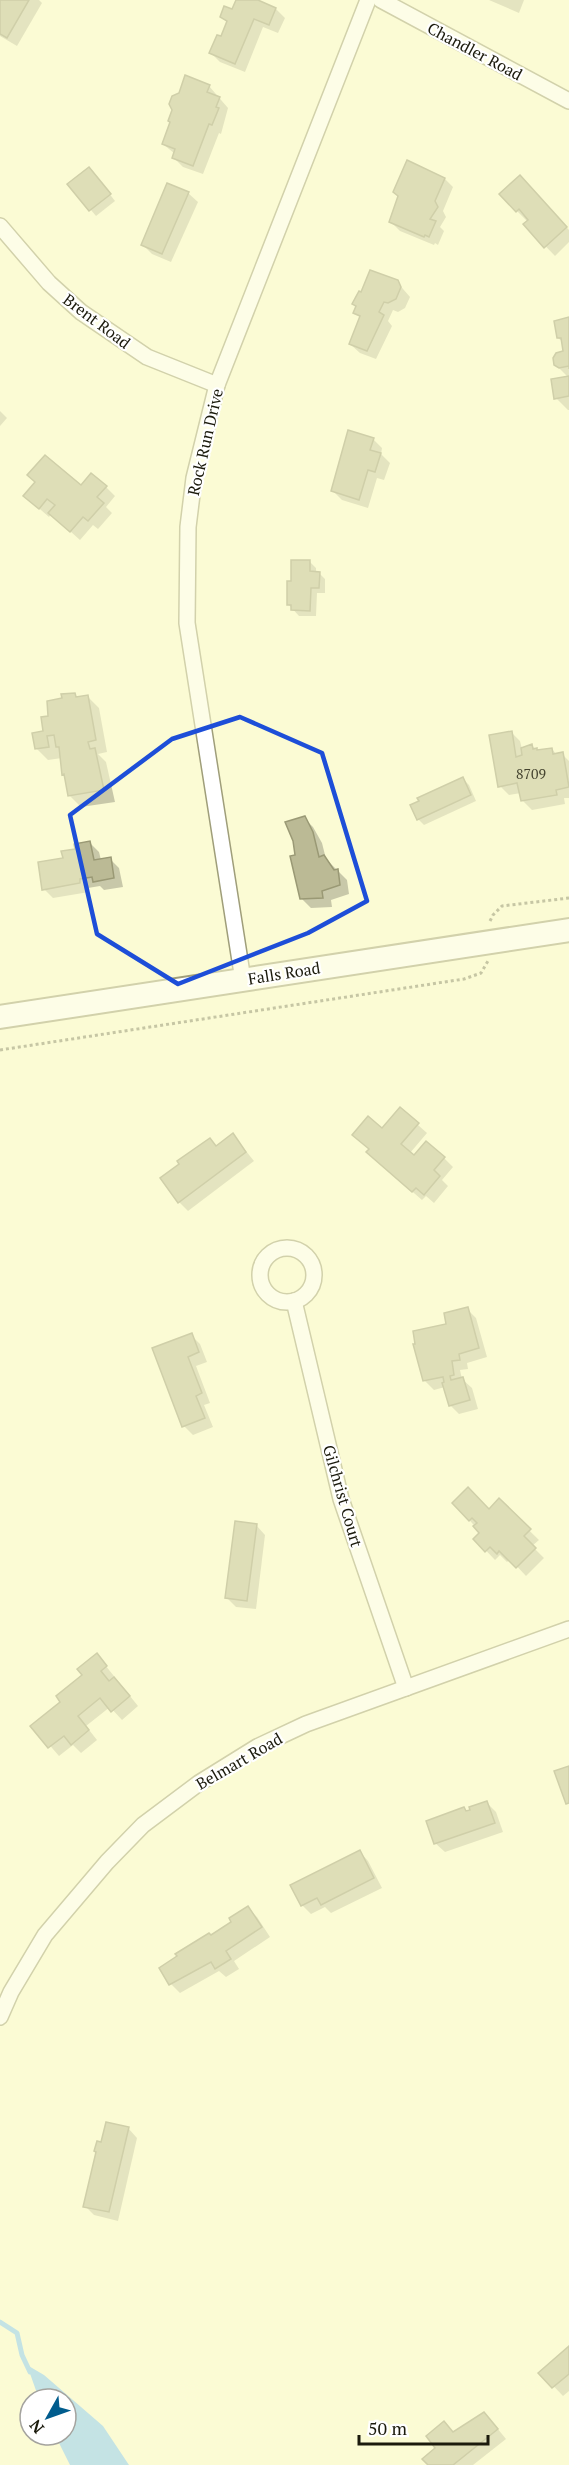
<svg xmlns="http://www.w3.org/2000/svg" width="569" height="2465" viewBox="0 0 569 2465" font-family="'PT Serif',serif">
  <rect width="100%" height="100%" fill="#fbfbd4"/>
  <polygon fill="#82c6f9" points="27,2365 44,2375 103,2426 129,2465 70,2465 55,2435 66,2435 66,2399 39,2399"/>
  <g fill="#0003">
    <polygon points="0,0 39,0 42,3 17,46 0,36"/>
    <polygon points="237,0 254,0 276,9 285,18 278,33 263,27 245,72 220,62 211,53 222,38 228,23 222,17 233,11"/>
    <polygon points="489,0 524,0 519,13"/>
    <polygon points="209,86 228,108 221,134 219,133 203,174 183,167 174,158 175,154 163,144"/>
    <polygon points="95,175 115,201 96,216 69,184"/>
    <polygon points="444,178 453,187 443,211 446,217 440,227 444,231 438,245 435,243 434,245 400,231 391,222"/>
    <polygon points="529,186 569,230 569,242 555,256 525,225 528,222 517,211"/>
    <polygon points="188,193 198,202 171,262 152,254 143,245"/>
    <polygon points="397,282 410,297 405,308 398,312 393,310 388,321 392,326 376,359 360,353 350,344 361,318 355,313 357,308 353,304"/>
    <polygon points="569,319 569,410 568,410 556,398 568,377 555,364 565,352 563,342 558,338"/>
    <polygon points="0,411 7,418 0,426"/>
    <polygon points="373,439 382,448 381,454 390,463 384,480 377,478 368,508 342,500 333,491"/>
    <polygon points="36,482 81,487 106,487 115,496 106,507 112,513 98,529 93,525 80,540 51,514 49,517 25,496"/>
    <polygon points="310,562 316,568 316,573 319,573 325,579 325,593 317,593 316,616 299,616 288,604 292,583"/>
    <polygon points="74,694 78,698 87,696 99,708 107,752 98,754 106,762 115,802 81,807 69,795 62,758 48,760 36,748 50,718 63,699"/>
    <polygon points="511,732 520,741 522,749 532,746 539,751 552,749 557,755 562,754 569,761 569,798 564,798 565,804 532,810 523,801 521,793 509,795 500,786"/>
    <polygon points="463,779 469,785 476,801 424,825 418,819"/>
    <polygon points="304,818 313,827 322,843 326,859 347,880 349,894 331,900 332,907 311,908 302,899 297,856"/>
    <polygon points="90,843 99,852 101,860 110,859 119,868 123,887 104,890 100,886 88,888 89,892 53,898 44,889 64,859"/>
    <polygon points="400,1109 427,1133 410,1153 414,1157 444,1158 453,1167 442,1180 448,1186 434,1203 426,1196 422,1200 377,1161 383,1130"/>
    <polygon points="233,1135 254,1161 188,1211 179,1202 217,1147"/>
    <polygon points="467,1309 476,1318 487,1357 467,1363 468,1369 460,1370 462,1379 472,1388 478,1409 459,1414 450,1405 445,1387 434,1390 424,1380 448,1325"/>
    <polygon points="191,1335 200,1344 207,1362 196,1366 210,1403 204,1405 213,1427 193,1435 184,1426 154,1348"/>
    <polygon points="499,1501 539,1540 532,1546 544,1558 526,1576 510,1559 507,1562 500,1555 495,1560 475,1539 481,1533 454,1503 489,1511"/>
    <polygon points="256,1525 265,1535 256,1609 236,1607 227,1598"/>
    <polygon points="97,1655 138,1706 122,1720 110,1707 86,1726 97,1740 81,1753 73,1745 59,1756 33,1726 63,1702"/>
    <polygon points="487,1803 496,1812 503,1832 445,1852 435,1843 467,1812"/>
    <polygon points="359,1851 368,1861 382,1888 331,1913 325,1907 311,1914 302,1905"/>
    <polygon points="248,1908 257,1917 270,1937 234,1961 239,1969 226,1977 219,1971 180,1993 171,1984 211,1937 233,1922"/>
    <polygon points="128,2128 137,2138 118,2221 94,2215 85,2206 102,2143"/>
    <polygon points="569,2348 569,2391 563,2396 541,2373"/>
    <polygon points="444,2423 454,2433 493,2423 506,2439 473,2465 429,2465 438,2448"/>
  </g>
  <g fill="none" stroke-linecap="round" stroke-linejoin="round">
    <polyline stroke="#82c6f9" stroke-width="5" points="0,2322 17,2333 22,2355 30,2372"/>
  </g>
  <g fill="#bbba95" stroke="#9a9975" stroke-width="1.5">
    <polygon points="0,0 29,0 7,38 0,34"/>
    <polygon points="236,0 258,0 276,8 269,25 254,19 235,64 209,53 217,35 221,36 227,21 220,17 224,6 232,9"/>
    <polygon points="185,75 210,85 207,92 220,97 216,107 219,108 212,125 209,124 193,166 172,158 175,149 162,144 170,122 168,121 172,110 169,104 172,96 179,93"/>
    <polygon points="407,160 445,178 435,201 438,207 430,219 436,221 429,237 425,235 424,237 389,222 398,196 393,192"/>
    <polygon points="89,167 111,194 89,211 67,184"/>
    <polygon points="520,175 567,227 544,248 523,224 528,220 519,209 516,212 499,194"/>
    <polygon points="167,183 189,192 162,254 141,245"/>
    <polygon points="370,270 398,280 401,287 396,299 388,303 384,302 379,312 384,315 367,351 349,344 360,316 353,313 356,306 352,304 359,291 361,292"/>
    <polygon points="569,317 569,369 569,366 559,368 554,365 553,358 556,353 563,351 561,338 557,338 554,321"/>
    <polygon points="569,376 569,396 554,399 551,379"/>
    <polygon points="348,430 374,438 370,450 381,453 375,472 368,470 359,500 331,491"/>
    <polygon points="45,455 81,485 91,473 107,486 97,497 104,503 88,521 83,517 70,532 48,513 55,505 47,499 39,509 23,496 35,482 27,475"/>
    <polygon points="291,560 310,560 310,571 320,572 319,588 311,588 310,611 291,610 291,605 287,605 287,581 291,581"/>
    <polygon points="75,693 76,697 88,695 96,740 88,742 90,749 95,748 104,790 68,796 64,774 62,775 59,747 56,747 54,735 47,736 49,747 35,749 32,733 43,731 41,717 48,716 47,701 62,698 61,694"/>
    <polygon points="512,731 516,757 522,755 521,748 532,744 533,749 537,748 537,750 552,748 553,754 563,752 569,787 556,790 557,795 521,801 517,783 498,787 489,735"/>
    <polygon points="463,777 471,795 417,820 410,805 419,801 417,798"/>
    <polygon points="305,816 313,832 319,857 324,855 334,870 338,869 340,885 322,891 323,898 300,899 290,856 295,855 293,841 285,822"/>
    <polygon points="90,841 94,860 111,857 114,878 93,882 92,877 80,879 80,883 42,890 38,862 63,858 61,851 75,849 74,844"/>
    <polygon points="400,1107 419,1123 401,1144 414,1155 426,1141 445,1157 434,1170 440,1176 424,1195 416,1188 412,1192 366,1152 369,1149 352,1135 368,1116 382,1128"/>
    <polygon points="233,1133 246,1152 178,1203 160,1178 179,1164 177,1161 210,1138 216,1146"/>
    <polygon points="468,1307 479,1348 459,1354 460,1360 452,1361 454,1375 450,1376 451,1380 463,1377 470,1400 449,1406 442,1383 444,1382 443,1377 423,1381 413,1344 415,1344 413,1331 446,1324 444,1313"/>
    <polygon points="192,1333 199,1352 188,1357 202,1393 196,1396 205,1418 182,1427 152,1348"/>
    <polygon points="468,1487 489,1509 499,1498 531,1529 524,1536 536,1548 516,1568 499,1551 497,1554 490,1547 485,1552 473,1539 479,1533 473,1526 477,1523 472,1518 469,1521 452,1503"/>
    <polygon points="235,1521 257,1524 247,1601 225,1598"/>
    <polygon points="97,1653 107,1666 101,1671 109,1681 114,1677 130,1696 111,1712 100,1698 78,1716 89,1730 71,1745 64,1736 48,1748 30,1726 60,1702 56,1696 82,1675 77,1669"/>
    <polygon points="569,1766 569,1803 566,1804 554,1771"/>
    <polygon points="487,1801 495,1823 434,1844 426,1821 464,1807 466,1811 470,1810 469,1807"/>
    <polygon points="360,1850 374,1878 321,1905 317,1898 301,1906 290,1885"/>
    <polygon points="248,1906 262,1927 226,1951 231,1959 215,1969 211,1962 169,1985 159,1968 177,1956 175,1954 209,1933 211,1935 231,1922 229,1918"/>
    <polygon points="106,2122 129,2127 109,2212 83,2207 96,2152 94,2151 97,2141 101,2142"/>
    <polygon points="569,2346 569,2374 552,2388 538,2373"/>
    <polygon points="484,2412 498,2429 453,2465 428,2465 422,2459 435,2448 426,2436 444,2421 453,2432"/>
  </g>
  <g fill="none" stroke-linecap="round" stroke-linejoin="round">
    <defs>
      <g id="minor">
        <polyline points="381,0 569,101"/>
        <polyline points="0,226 49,283 81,312 147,357 217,385"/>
        <polyline points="243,980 187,623 188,527 194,478 217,385 368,0"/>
        <circle cx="287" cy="1275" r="27"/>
        <polyline points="294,1301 341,1499 406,1688"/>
        <polyline points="0,2017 11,1992 45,1935 107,1862 143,1825 199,1783 257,1747 306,1724 569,1629"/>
      </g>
      <polyline id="secondary" points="0,1017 569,930"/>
    </defs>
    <use href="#minor" stroke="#9f9e7a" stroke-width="18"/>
    <use href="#secondary" stroke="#9f9e7a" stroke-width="26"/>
    <g stroke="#86866c" stroke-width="3" stroke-dasharray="3 3" stroke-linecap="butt">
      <polyline points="490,921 493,915 502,906 569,898"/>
      <polyline points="0,1050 464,979 481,973 488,961"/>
    </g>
    <use href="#minor" stroke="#fff" stroke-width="15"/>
    <use href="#secondary" stroke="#fff" stroke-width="22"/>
  </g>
  <path d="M0 0H569V2465H0ZM240 717 322 753 367 901 308 933 178 984 97 934 70 815 172 739Z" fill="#fbfbd4" fill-opacity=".55" fill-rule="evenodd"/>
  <path fill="none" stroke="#1d4ed8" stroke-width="4.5" stroke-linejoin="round" d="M240 717 322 753 367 901 308 933 178 984 97 934 70 815 172 739Z"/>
  <g text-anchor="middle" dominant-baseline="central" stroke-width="4.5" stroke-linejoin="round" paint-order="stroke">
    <g font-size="14" fill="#43422e">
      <text x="531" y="773">8709</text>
    </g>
    <g font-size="16" fill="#1b1a0c" stroke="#fff">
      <text transform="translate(475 51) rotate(28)">Chandler Road</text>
      <text transform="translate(97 321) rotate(37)">Brent Road</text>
      <text transform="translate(205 442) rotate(-77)">Rock Run Drive</text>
      <text transform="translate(284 973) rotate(-9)">Falls Road</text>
      <text transform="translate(343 1496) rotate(74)">Gilchrist Court</text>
      <text transform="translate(239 1761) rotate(-30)">Belmart Road</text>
    </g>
  </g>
  <g transform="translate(48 2417) rotate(230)"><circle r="28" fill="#ffffff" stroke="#a4a39e" stroke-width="1.5"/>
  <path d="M0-4.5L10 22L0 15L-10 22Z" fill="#005c8d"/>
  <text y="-9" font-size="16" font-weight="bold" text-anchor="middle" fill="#1b1a0c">N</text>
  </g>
  <path d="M359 2435v9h129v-9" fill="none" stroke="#1b1a0c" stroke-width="3"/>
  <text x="368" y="2435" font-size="18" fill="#1b1a0c" stroke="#ffffff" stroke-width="4.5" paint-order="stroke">50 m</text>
</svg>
